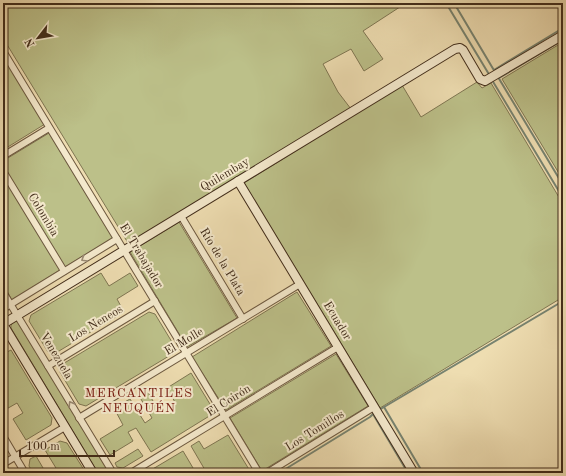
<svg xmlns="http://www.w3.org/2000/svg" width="566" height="476" viewBox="0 0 566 476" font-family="'Old Standard TT',serif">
  <rect width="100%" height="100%" fill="#eeddb1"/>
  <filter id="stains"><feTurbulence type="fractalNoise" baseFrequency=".005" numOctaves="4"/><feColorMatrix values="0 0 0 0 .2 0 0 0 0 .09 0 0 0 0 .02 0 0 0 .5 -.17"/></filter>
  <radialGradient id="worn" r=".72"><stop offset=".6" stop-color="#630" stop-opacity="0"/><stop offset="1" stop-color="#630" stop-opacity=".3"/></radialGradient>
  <g fill="#bcc089" stroke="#7f7652">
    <polygon points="3,3 406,3 363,31 383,59 364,71 351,49 323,64 338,92 351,109 128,243 3,38"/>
    <polygon points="563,42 563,180 502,79"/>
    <polygon points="3,56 45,124 3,150"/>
    <polygon points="477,82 482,88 491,83 563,204 563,297 380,408 244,183 402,85 421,117"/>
    <polygon points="49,133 113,238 65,267 3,165 3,161"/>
    <polygon points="3,177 60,270 12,300 3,284"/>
    <polygon points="179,222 237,318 187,347 130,252"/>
    <polygon points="101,273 109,286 130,273 138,286 117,299 124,312 54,354 48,352 29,321 31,315"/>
    <polygon points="297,292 331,346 226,410 192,357"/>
    <polygon points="149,312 155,314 175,347 174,353 86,406 79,404 60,372 61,365"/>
    <polygon points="15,321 19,322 110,473 98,473 11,328 11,325"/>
    <polygon points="11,350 52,418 51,425 26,440 13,419 23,413 17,403 3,411 3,354"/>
    <polygon points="336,354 368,406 262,471 230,418"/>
    <polygon points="191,373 213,409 211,415 151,452 136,428 128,432 133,441 110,455 100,439 123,425 114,408 130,399 145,423 152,418 138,394 146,389 160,413 176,404 167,388"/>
    <polygon points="228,435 250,471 249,473 201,473 205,470 191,446 199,441 204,449"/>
    <polygon points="60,441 67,443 86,473 59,473 45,450"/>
    <polygon points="138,449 143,456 123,468 117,467 115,463"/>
    <polygon points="183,451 196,473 146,473"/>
    <polygon points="36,456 46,473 33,473 29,466 30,459"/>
  </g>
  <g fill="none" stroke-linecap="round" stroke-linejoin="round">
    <g stroke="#778370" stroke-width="2">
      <polyline points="446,3 490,76"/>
      <polyline points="454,3 495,72"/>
      <polyline points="494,70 563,28"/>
      <polyline points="498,77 563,185"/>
      <polyline points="499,78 563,40"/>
      <polyline points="492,80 563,198"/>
      <polyline points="384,407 423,473"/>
      <polyline points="379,410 563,301"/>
      <polyline points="373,414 408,473"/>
      <polyline points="279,473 370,417 374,413"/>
    </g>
    <defs>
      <g id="street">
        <polyline points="3,51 259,473"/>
        <polyline points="3,156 49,128"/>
        <polyline points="3,171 64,271"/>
        <polyline points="181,216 243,319"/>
        <polyline points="3,292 113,473"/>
        <polyline points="3,309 117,239"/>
        <polyline points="48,366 155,301"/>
        <polyline points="79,418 300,284"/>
        <polyline points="3,436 25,473"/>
        <polyline points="3,464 65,427"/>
        <polyline points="131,473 338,347"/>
        <polyline points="267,473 374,407"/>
      </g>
      <g id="secondary">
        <polyline points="238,181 414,473"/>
        <polyline points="3,324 455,49 460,48 463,50 480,79 485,81 563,35"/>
        <polyline points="3,324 93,473"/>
      </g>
    </defs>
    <use href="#street" stroke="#6d5940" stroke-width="8"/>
    <use href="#secondary" stroke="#422d1b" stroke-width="10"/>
    <use href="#street" stroke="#f4e9cc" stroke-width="6"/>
    <use href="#secondary" stroke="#f4e9cc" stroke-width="8"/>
  </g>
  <defs><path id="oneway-chevron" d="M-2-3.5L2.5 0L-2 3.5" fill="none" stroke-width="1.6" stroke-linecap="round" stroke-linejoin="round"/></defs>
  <g stroke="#9b8b74">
    <use href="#oneway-chevron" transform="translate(84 259) rotate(149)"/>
    <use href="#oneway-chevron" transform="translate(71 404) rotate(-121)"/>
  </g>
  <g text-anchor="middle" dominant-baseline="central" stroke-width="4" stroke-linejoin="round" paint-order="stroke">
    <g font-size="12" fill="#422d1b" stroke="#f4e9cc">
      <text transform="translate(225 175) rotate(-31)">Quilembay</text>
      <text transform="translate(43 215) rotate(59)">Colombia</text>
      <text transform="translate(141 256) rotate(59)">El Trabajador</text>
      <text transform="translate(222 262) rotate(59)">Río de la Plata</text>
      <text transform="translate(337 321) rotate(59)">Ecuador</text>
      <text transform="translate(96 324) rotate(-31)">Los Neneos</text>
      <text transform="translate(184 342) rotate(-31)">El Molle</text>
      <text transform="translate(56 356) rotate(59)">Venezuela</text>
      <text transform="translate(229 401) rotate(-32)">El Coirón</text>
      <text transform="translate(315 431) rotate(-32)">Los Tomillos</text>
    </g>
    <g font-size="13" letter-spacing="1" fill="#7a1f14" stroke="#f4e9cc">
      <text x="139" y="393">MERCANTILES<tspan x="139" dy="15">NEUQUÉN</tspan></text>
    </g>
  </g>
  <rect width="566" height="476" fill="none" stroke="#eeddb1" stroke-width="16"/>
  <rect x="4" y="4" width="558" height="468" fill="none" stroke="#422d1b" stroke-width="2"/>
  <rect x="8" y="8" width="550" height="460" fill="none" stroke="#422d1b"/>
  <g transform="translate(38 38) rotate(239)" stroke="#f4e9cc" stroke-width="3" paint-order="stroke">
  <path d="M0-3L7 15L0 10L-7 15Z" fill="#422d1b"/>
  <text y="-6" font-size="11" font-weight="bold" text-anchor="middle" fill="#422d1b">N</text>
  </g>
  <path d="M20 450v6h94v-6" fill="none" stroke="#422d1b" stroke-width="2"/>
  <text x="26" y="450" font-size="12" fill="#422d1b" stroke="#f4e9cc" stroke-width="3" paint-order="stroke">100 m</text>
  <rect width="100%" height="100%" filter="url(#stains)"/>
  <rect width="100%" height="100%" fill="url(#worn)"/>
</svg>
